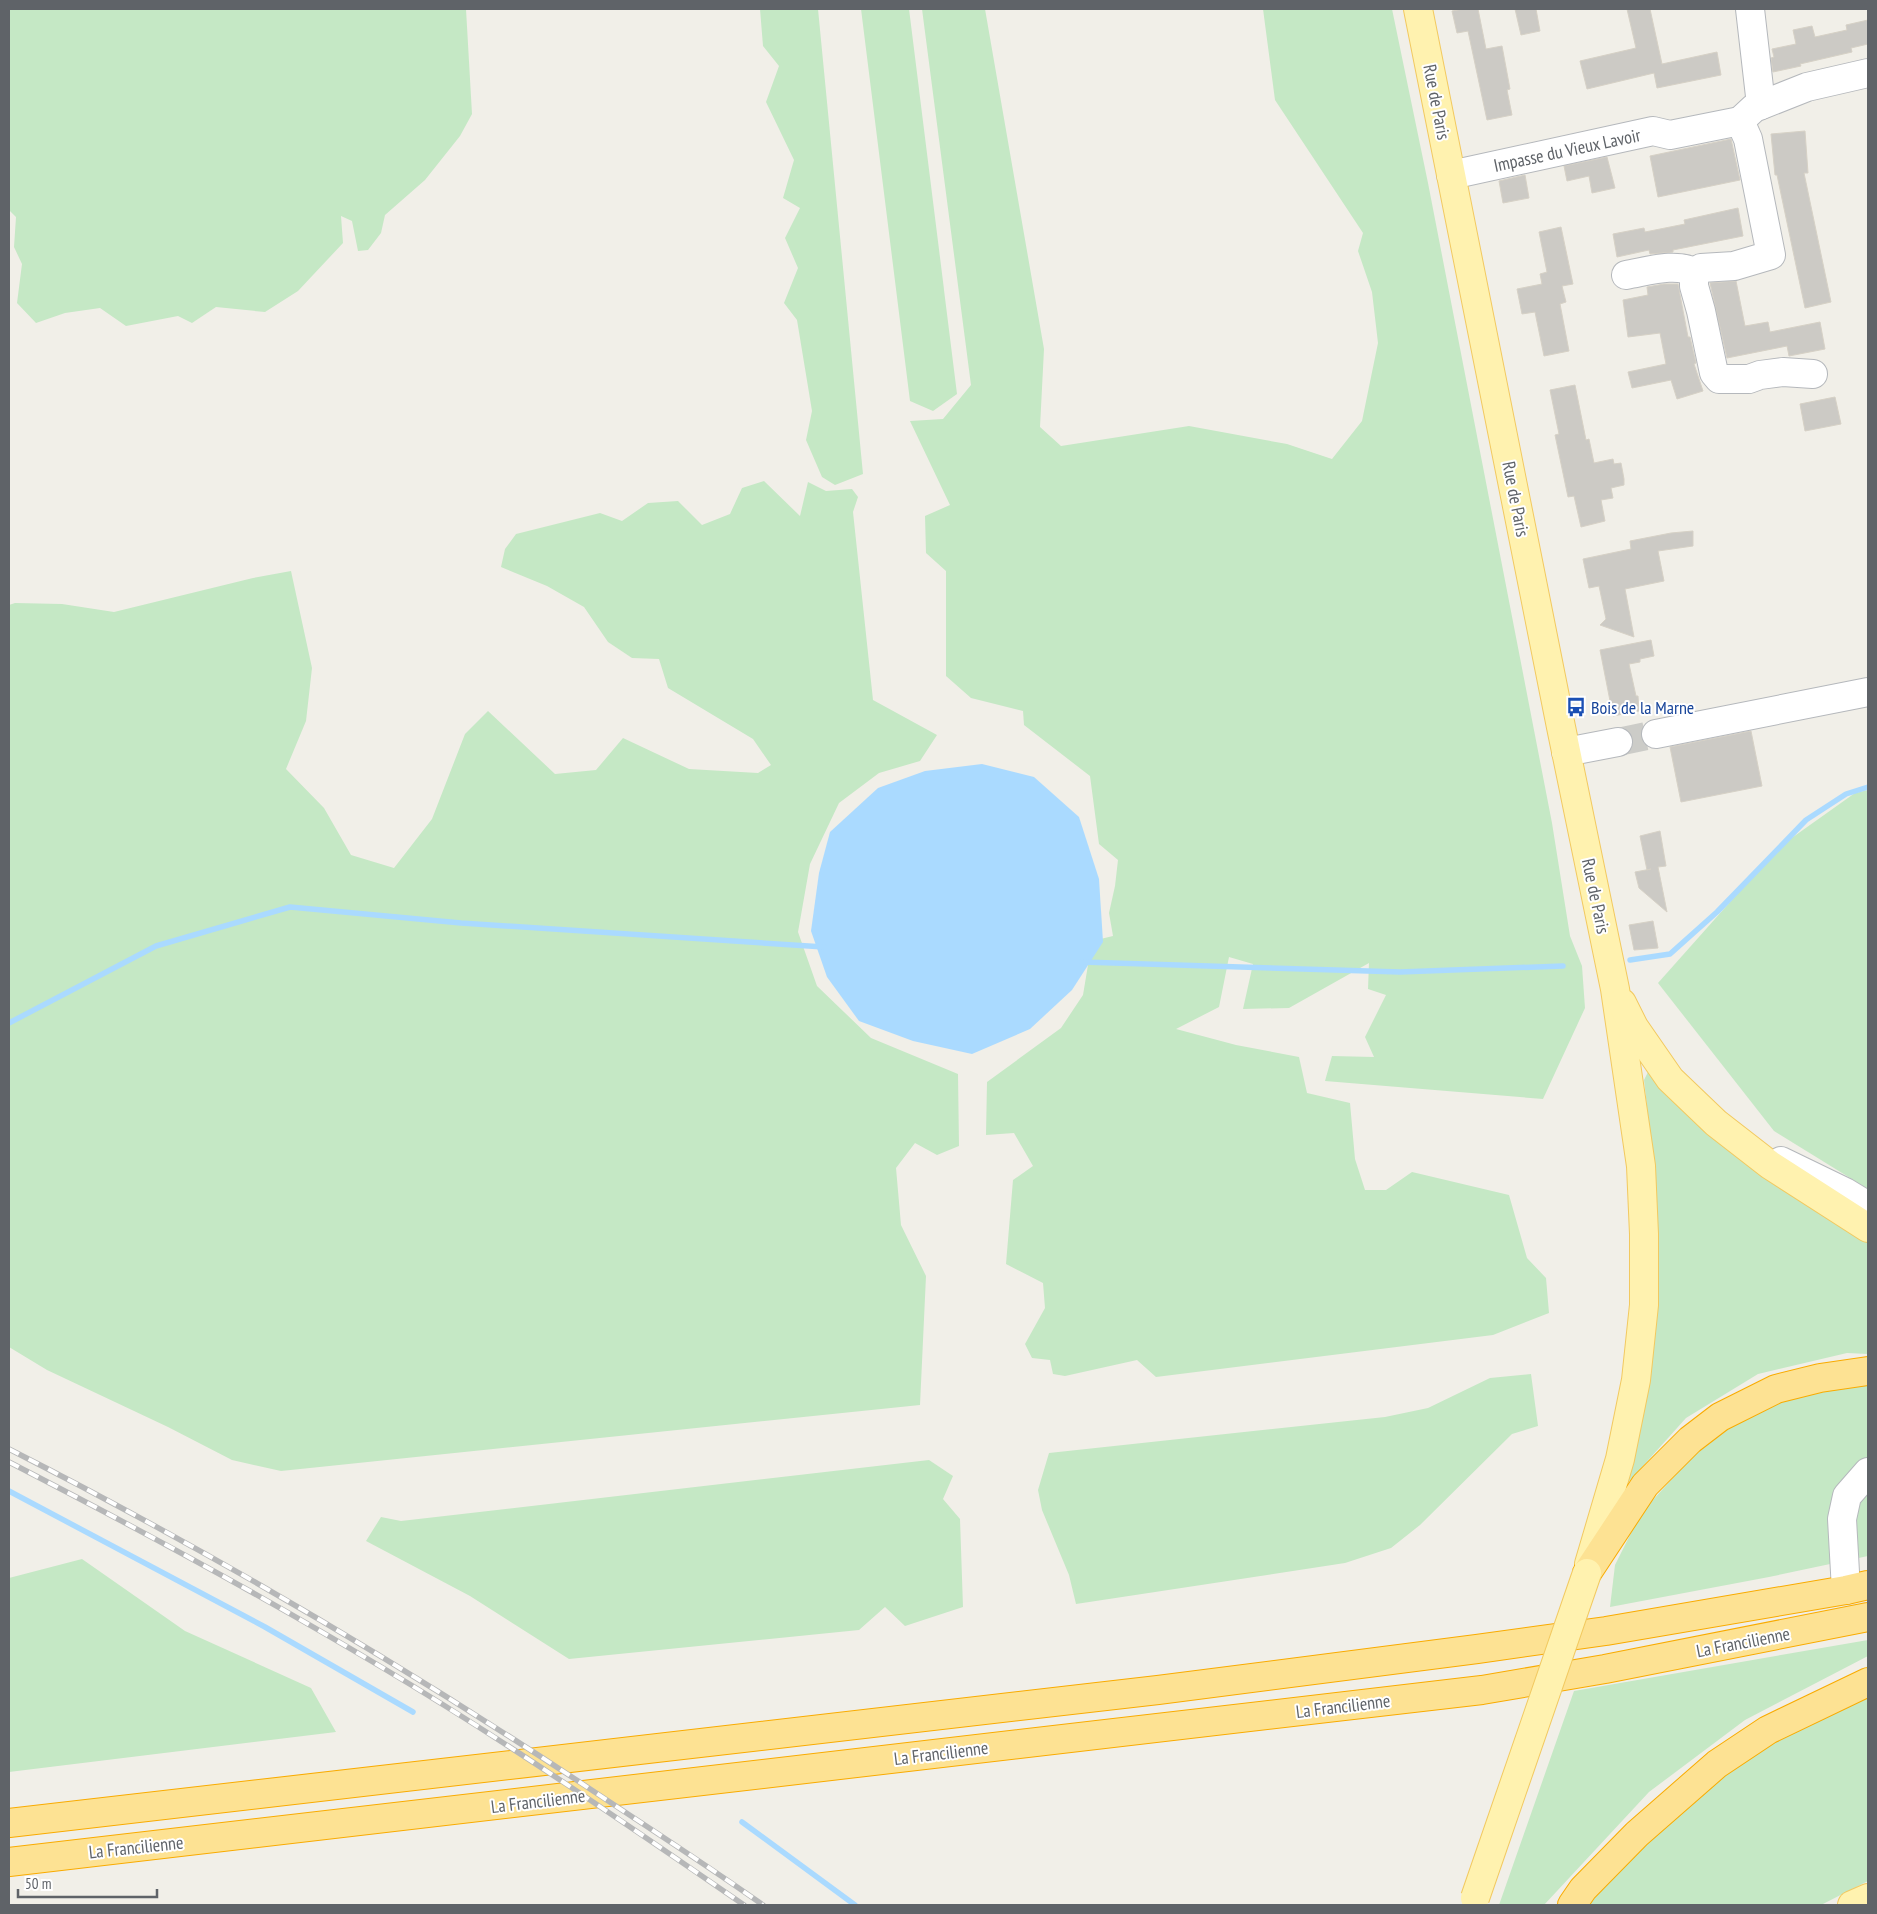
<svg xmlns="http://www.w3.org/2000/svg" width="1877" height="1914" viewBox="0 0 1877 1914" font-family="'PT Sans Narrow',sans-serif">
  <rect width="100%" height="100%" fill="#f1efe8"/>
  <g fill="#c5e8c5">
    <polygon points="9,9 466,9 472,114 460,136 425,180 385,215 381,233 368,250 358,251 352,221 341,216 343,243 298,291 265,312 216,307 192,323 178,316 126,326 100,308 65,313 36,323 17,303 22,264 14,247 16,217 9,210"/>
    <polygon points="760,9 818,9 863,474 835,485 822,477 806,440 812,411 797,320 784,303 798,268 785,238 800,208 783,198 794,160 766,102 779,66 763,46"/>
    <polygon points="861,9 909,9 957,394 933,411 910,401"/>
    <polygon points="922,9 985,9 1044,349 1040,427 1061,446 1189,426 1287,444 1332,459 1362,421 1378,343 1372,292 1358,251 1363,233 1275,100 1263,9 1392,9 1428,183 1552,823 1570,936 1582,966 1585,1008 1543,1099 1325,1081 1332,1056 1374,1057 1365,1037 1386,995 1368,989 1369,963 1289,1008 1243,1009 1253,964 1229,957 1219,1007 1176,1029 1236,1045 1299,1057 1307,1093 1350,1103 1355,1159 1365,1190 1386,1190 1412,1172 1509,1195 1527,1258 1546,1278 1549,1313 1493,1335 1156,1377 1137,1360 1065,1376 1053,1374 1050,1360 1032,1358 1025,1344 1045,1308 1043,1283 1006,1264 1013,1180 1033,1166 1014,1133 986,1135 987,1082 1061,1028 1083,995 1092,941 1113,936 1109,913 1115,886 1118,860 1099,844 1090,776 1024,725 1023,711 971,698 946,676 946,571 926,553 925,516 950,505 910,421 943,419 971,385"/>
    <polygon points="764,481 800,516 808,482 826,491 852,489 858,497 853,512 873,700 937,735 920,761 879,773 839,803 810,864 798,932 817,986 871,1038 958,1074 959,1146 937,1155 915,1143 896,1168 901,1225 926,1276 920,1405 281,1471 232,1460 168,1427 47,1370 9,1347 9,605 15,603 62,604 114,612 253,578 291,571 312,668 306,721 286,769 324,808 351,855 394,868 432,819 465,734 488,711 555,774 596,770 623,738 689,769 758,773 771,765 753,739 668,688 659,659 632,658 608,642 584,607 547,586 501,567 505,549 516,534 600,513 622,521 648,503 678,501 702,525 730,514 742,488"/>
    <polygon points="1868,790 1868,1189 1774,1131 1658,983 1779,847 1855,793"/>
    <polygon points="1649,1070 1868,1239 1868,1354 1847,1353 1758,1374 1686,1418 1616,1496 1651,1346 1658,1271 1652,1151 1644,1080"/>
    <polygon points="1531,1374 1538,1426 1512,1434 1420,1525 1391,1548 1345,1563 1076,1604 1069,1575 1042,1510 1038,1490 1049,1453 1385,1417 1428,1408 1490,1378"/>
    <polygon points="1853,1385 1868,1386 1868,1556 1769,1577 1610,1607 1615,1565 1641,1513 1692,1457 1756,1407"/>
    <polygon points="929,1460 953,1476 943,1499 960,1519 963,1607 905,1626 885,1607 859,1630 569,1659 470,1596 366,1541 381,1517 401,1521"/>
    <polygon points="82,1559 185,1631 311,1688 336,1732 9,1772 9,1578"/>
    <polygon points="1868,1640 1868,1656 1745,1720 1649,1792 1544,1905 1499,1905 1574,1691"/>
    <polygon points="1868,1694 1868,1881 1821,1905 1587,1905 1659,1823 1737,1761"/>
  </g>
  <polygon fill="#aadaff" points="982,764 1034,777 1079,817 1099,879 1103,942 1072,990 1030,1029 972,1054 913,1041 859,1021 827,977 811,931 819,873 830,832 878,788 925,771"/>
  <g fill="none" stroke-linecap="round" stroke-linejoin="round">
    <g stroke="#aadaff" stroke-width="5.5">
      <polyline points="1630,960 1670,954 1717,912 1806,820 1846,794 1868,787"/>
      <polyline points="1082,962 1400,972 1563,966"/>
      <polyline points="9,1023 156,946 290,907 461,923 824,947"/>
      <polyline points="9,1491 265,1627 413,1712"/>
      <polyline points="742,1822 855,1905"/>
    </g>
  </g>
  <g fill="#cccac5" stroke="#d6d1c6">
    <polygon points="1463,9 1478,9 1486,49 1502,46 1510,89 1507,90 1512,115 1487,120 1468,31 1457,33 1452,11"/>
    <polygon points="1515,9 1536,9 1540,31 1521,35"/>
    <polygon points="1627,9 1650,9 1662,64 1717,52 1721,75 1657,88 1654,73 1587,89 1580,61 1636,48"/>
    <polygon points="1868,20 1868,44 1851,48 1852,52 1800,64 1801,66 1773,72 1771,58 1774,57 1772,49 1796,44 1793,30 1812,26 1815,37 1847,30 1846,25"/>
    <polygon points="1805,131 1808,173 1804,173 1831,302 1805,308 1777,175 1775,175 1771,134"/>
    <polygon points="1731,139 1740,180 1658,197 1650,156"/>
    <polygon points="1607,157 1615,188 1592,193 1589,176 1567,181 1564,166"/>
    <polygon points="1525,175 1529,198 1503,203 1499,181"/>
    <polygon points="1738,208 1743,236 1673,250 1673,252 1650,254 1649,250 1617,257 1613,234 1644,228 1645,232 1685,224 1684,220"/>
    <polygon points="1561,227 1573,284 1562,286 1566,302 1560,304 1569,351 1544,356 1535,312 1522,314 1517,289 1542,284 1540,274 1547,272 1539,232"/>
    <polygon points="1736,281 1745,326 1768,322 1770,332 1820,322 1825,349 1789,356 1787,346 1727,358 1710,283"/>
    <polygon points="1664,284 1678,284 1688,337 1690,337 1696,363 1694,364 1703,391 1677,399 1671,380 1632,388 1628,372 1666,364 1660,333 1628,337 1623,300 1648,295 1647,287"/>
    <polygon points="1575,385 1586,440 1589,439 1594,463 1613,459 1614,464 1621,463 1624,479 1624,485 1611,488 1613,498 1601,500 1605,521 1581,527 1574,496 1568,497 1555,435 1559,434 1550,390"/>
    <polygon points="1835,397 1841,424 1805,431 1800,404"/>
    <polygon points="1693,531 1693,546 1658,551 1664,581 1625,589 1634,637 1600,625 1606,619 1599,586 1589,588 1583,559 1631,549 1630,541 1671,533"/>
    <polygon points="1651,640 1654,656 1640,659 1640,662 1629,664 1636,696 1638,696 1639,711 1613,716 1600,650"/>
    <polygon points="1751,731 1762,786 1681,802 1670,747"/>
    <polygon points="1660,831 1666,866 1658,867 1667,912 1639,888 1635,872 1651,869 1647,870 1640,836"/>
    <polygon points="1653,921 1658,948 1634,950 1629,925"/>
  </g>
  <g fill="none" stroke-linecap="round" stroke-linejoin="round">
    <polyline stroke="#ccccc8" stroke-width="28" stroke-dasharray="28 14" stroke-linecap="butt" points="1618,742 1656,734"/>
    <defs>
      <g id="minor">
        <polyline points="1750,9 1761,105"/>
        <polyline points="1740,121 1754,108 1807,87 1868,73"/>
        <polyline points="1451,175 1653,131 1670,135 1740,121 1748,139 1771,255 1734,266 1701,268 1694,275 1694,286 1701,311 1714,373 1719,379 1749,379 1760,375 1783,372 1813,374"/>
        <path d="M1626 275C1649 271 1675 262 1697 273"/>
        <polyline points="1656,734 1868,692"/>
        <polyline points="1566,752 1618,742"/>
        <polyline points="1781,1161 1845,1192 1868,1206"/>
        <polyline points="1846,1590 1842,1519 1847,1496 1868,1472"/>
      </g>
      <g id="major">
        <polyline points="1418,9 1561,727 1615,989 1641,1166 1644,1234 1644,1305 1636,1380 1620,1459 1589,1564"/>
        <polyline points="1622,1003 1634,1027 1670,1079 1716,1123 1770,1165 1868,1228"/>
        <polyline points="1852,1905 1868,1898"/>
      </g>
      <g id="highway">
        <polyline points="1587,1573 1645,1485 1690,1440 1720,1417 1776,1389 1820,1378 1868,1371"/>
        <polyline points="9,1823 1158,1690 1477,1649 1606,1631 1846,1590 1868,1585"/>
        <polyline points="9,1862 1482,1690 1605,1669 1868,1617"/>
        <polyline points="1572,1905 1583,1889 1637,1834 1717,1764 1768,1730 1868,1682"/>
      </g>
    </defs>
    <use href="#minor" stroke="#b5b8bc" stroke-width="30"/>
    <use href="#major" stroke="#f2c960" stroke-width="30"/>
    <use href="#highway" stroke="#f9ab00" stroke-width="30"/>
    <use href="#minor" stroke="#fff" stroke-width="28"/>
    <use href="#major" stroke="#fff2af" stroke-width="28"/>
    <use href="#highway" stroke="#fde293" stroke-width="28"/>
    <defs>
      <g id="rail">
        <path d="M9 1449C204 1548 392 1659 575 1779 638 1821 701 1861 763 1905"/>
        <path d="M9 1462C135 1527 261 1595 383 1668 507 1742 625 1823 744 1905"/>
      </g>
    </defs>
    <use href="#rail" stroke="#b6b7b8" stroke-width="5.5"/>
    <use href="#rail" stroke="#fff" stroke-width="4" stroke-dasharray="11" stroke-linecap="butt"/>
    <defs>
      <polyline id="major-bridge" points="1475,1898 1587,1573"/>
    </defs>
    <use href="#major-bridge" stroke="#f2c960" stroke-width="30" stroke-linecap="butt"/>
    <use href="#major-bridge" stroke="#fff2af" stroke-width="28"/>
  </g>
  <defs>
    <symbol id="bus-bare" viewBox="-9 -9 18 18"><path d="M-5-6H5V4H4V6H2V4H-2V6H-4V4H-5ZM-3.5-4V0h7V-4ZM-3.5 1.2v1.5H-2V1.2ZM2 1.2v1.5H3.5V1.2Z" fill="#1a4fb4" stroke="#fff" stroke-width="2.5" paint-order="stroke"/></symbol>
  </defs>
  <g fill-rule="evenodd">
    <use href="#bus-bare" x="1562" y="693" width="28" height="28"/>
  </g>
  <g text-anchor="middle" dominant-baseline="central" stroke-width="4" stroke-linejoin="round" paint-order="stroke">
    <g font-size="18" fill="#5f6368" stroke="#fff">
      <text transform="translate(1437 102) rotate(79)">Rue de Paris</text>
      <text transform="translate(1567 150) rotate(-12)">Impasse du Vieux Lavoir</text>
      <text transform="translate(1516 499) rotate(79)">Rue de Paris</text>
      <text transform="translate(1596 896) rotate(78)">Rue de Paris</text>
      <text transform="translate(1743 1642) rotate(-11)">La Francilienne</text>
      <text transform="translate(1343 1706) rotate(-7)">La Francilienne</text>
      <text transform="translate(941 1753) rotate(-7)">La Francilienne</text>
      <text transform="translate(538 1801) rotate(-7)">La Francilienne</text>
      <text transform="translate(136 1847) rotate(-6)">La Francilienne</text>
    </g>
    <g font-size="18" fill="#164399" stroke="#fff" text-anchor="start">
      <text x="1591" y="707">Bois de la Marne</text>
    </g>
  </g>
  <rect width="1877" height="1914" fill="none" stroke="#5f6368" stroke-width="20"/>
  <path d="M18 1889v8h139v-8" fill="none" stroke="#5f6368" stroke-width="2.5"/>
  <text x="25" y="1889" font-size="15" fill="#5f6368" stroke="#ffffff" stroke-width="4" paint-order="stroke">50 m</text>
</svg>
